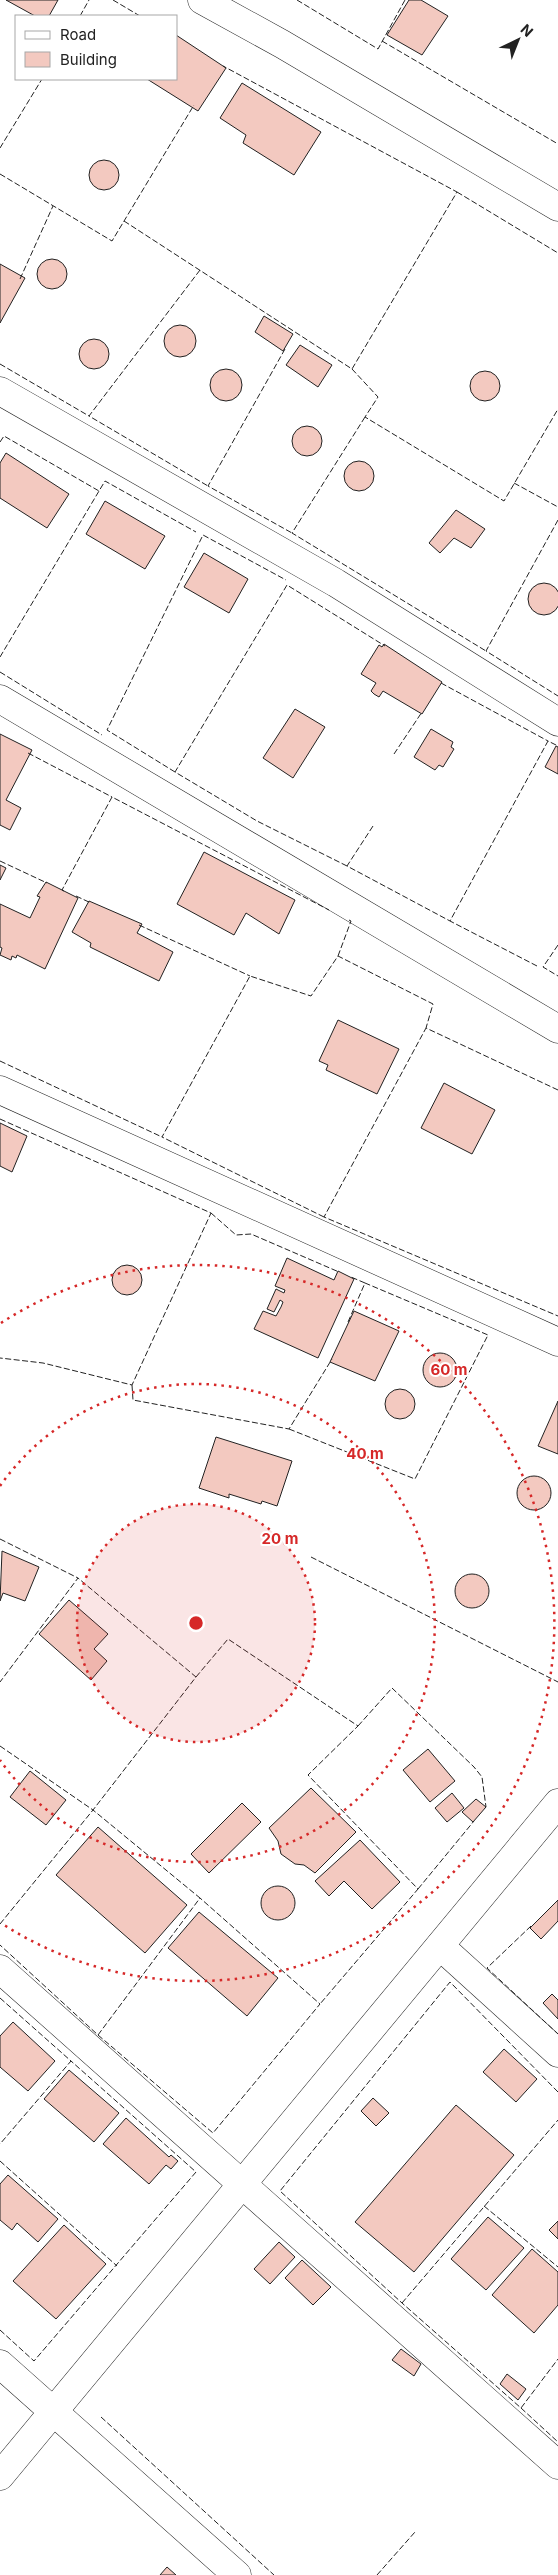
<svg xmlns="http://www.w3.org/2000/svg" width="558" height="2575" viewBox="0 0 558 2575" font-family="Inter,sans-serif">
  <rect width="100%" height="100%" fill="#fff"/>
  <g fill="#f3c9c0" stroke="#222">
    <polygon points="6,0 58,0 49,16 35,16"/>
    <polygon points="409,0 421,0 448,16 422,55 387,35"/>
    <polygon points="176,35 226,68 198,111 147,79 176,79"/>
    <polygon points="242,83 321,132 294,175 243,143 246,135 220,118"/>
    <circle cx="104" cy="175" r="15"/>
    <circle cx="52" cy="274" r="15"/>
    <polygon points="0,264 25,278 0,323"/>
    <polygon points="264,316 293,334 283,351 255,332"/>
    <circle cx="180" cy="341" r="16"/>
    <circle cx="94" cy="354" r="15"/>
    <polygon points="300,345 332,365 318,387 286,365"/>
    <circle cx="226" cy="385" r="16"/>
    <circle cx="485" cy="386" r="15"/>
    <circle cx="307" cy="441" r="15"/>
    <polygon points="6,453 69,494 47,528 0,498 0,463"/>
    <circle cx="359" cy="476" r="15"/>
    <polygon points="105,501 165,536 145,569 86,534"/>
    <polygon points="456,510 485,529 471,548 454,538 440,553 429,543"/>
    <polygon points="204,553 248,579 229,613 184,587"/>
    <circle cx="544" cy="599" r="16"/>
    <polygon points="384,644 442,682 422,714 383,691 379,697 374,694 371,691 376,683 361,674 379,645 382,647"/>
    <polygon points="295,709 325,727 293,778 263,758"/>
    <polygon points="431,729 453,742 451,747 454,749 443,767 439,765 435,770 414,757"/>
    <polygon points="0,734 32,750 6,800 21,808 10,830 0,825"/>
    <polygon points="556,746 558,747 558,774 545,767"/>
    <polygon points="204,852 295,900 279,934 246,913 234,935 177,904"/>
    <polygon points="0,865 6,868 0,880"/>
    <polygon points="46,882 78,898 45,969 17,955 16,958 12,956 11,960 0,955 2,948 0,947 0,904 30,918 40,897 37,896"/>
    <polygon points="89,901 142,924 137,933 173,952 159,981 90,947 91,943 72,932"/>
    <polygon points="338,1020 399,1049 377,1094 326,1070 328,1065 319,1061"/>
    <polygon points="444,1083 495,1110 472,1154 421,1128"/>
    <polygon points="0,1123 27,1136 12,1172 0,1166"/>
    <polygon points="287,1258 334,1280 338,1271 354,1279 318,1358 254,1329 263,1311 276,1316 281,1307 283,1302 280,1300 274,1312 267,1309 276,1289 284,1293 285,1290 275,1286"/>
    <circle cx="127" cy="1280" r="15"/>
    <polygon points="354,1311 399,1331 375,1381 330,1362"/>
    <circle cx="440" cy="1370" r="17"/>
    <circle cx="400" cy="1404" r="15"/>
    <polygon points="558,1401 558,1454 538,1446"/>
    <polygon points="216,1437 292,1461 277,1506 262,1501 261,1504 229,1494 229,1498 199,1488"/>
    <circle cx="534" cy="1493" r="17"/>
    <polygon points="2,1551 39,1567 25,1601 3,1593 0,1601"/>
    <circle cx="472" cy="1591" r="17"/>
    <polygon points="69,1600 108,1634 94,1649 107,1661 91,1680 39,1634"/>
    <polygon points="428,1749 455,1781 430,1802 403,1770"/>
    <polygon points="30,1771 66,1800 46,1825 10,1797"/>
    <polygon points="311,1788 356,1832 315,1873 304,1865 295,1864 281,1854 278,1841 269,1828"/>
    <polygon points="452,1793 464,1808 447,1822 435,1808"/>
    <polygon points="476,1799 486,1807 473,1822 462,1812"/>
    <polygon points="242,1803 261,1822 209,1873 191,1854"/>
    <polygon points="98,1827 187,1905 145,1953 56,1875"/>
    <polygon points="360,1840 400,1882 372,1909 344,1881 329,1896 315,1881"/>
    <circle cx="278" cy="1903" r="17"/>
    <polygon points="558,1900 558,1921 541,1939 530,1928"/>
    <polygon points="199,1912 278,1978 247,2016 168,1948"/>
    <polygon points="552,1994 558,2000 558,2019 543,2003"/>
    <polygon points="13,2022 55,2061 28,2091 0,2067 0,2036"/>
    <polygon points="504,2049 537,2079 516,2102 483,2072"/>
    <polygon points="69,2070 119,2113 94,2142 44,2099"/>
    <polygon points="373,2098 389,2113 376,2126 361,2111"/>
    <polygon points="456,2105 514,2155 414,2272 355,2222"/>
    <polygon points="126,2118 169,2157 171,2155 178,2161 171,2169 166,2165 149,2184 103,2144"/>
    <polygon points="8,2175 58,2219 38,2242 17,2223 12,2230 0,2220 0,2184"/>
    <polygon points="488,2217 524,2248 486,2290 451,2259"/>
    <polygon points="558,2221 558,2239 549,2230"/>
    <polygon points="64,2225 106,2264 56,2319 13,2281"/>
    <polygon points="279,2242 295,2257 270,2284 254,2269"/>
    <polygon points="532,2249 558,2272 558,2305 534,2333 492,2295"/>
    <polygon points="302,2260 331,2287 313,2305 285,2278"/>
    <polygon points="401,2349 421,2364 414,2376 392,2360"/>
    <polygon points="507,2374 526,2389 518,2400 500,2384"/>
    <polygon points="167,2567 176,2575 160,2575"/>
  </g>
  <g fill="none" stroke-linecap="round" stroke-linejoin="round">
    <defs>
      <g id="street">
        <polyline points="202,0 282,44 558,207"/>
        <polyline points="0,391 336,583 558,722"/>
        <polyline points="0,699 558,1029"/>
        <polyline points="0,1090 558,1342"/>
        <polyline points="440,1946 558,2053"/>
        <polyline points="0,1969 558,2465"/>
        <polyline points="0,2364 237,2575"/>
        <polyline points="0,2476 558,1803"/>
      </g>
    </defs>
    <use href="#street" stroke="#222" stroke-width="29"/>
    <use href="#street" stroke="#fff" stroke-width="28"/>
    <g stroke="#222" stroke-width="1" stroke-dasharray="6 2.5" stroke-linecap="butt">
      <polyline points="113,0 140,16"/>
      <polyline points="297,0 378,49 405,0"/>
      <polyline points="80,16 89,0"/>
      <polyline points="382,41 558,144"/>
      <polyline points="0,148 42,79"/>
      <polyline points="0,174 112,241 194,105"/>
      <polyline points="457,192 558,253"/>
      <polyline points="124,221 352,369 457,192 223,66"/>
      <polyline points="200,270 89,416 208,486"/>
      <polyline points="20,279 53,206"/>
      <polyline points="285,349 208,486 292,533"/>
      <polyline points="0,364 89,416"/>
      <polyline points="352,369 378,397 365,417 504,501 558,409"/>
      <polyline points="365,417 292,533 486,651"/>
      <polyline points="0,442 4,436 99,491"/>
      <polyline points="514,483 558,507"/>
      <polyline points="558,520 486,651 558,696"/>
      <polyline points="0,657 105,481 196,532"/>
      <polyline points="0,672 102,735"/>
      <polyline points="441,683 548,741"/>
      <polyline points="28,753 112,797"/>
      <polyline points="394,754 422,712"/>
      <polyline points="175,772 107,730 203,535 286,580"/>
      <polyline points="373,826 347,866 450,921"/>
      <polyline points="0,861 47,883"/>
      <polyline points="347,866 257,821 175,772 287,585 385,646"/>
      <polyline points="64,891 62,890 112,797 329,910"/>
      <polyline points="76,896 91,903"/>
      <polyline points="139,925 250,976"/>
      <polyline points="558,945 543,967 558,976"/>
      <polyline points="338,956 351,921 349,920"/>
      <polyline points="537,966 450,921 548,741 558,746"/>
      <polyline points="0,1061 162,1137"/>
      <polyline points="558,1090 426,1028 324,1217 558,1316"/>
      <polyline points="0,1119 211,1213 132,1385 43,1363 0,1358"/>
      <polyline points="211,1213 236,1235 251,1234 339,1272"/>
      <polyline points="324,1217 162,1137 250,976 311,996 338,956 433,1004 426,1028"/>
      <polyline points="348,1322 365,1283 351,1277"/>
      <polyline points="132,1385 133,1400 289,1429 332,1359"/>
      <polyline points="289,1429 415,1479 488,1335 365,1283"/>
      <polyline points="0,1539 78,1578 0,1682"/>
      <polyline points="311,1557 558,1682"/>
      <polyline points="196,1677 228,1639 358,1726 308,1775 418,1889 320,2004"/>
      <polyline points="358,1726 392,1688 474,1767 482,1777 486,1807 484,1809"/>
      <polyline points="0,1746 93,1810 196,1677 78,1578"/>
      <polyline points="418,1889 474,1821"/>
      <polyline points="0,1924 93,1810 200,1898 98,2035 0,1945"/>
      <polyline points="531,1926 487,1968 558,2034"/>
      <polyline points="0,1998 71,2061 0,2144"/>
      <polyline points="98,2035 213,2133 320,2004 200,1898"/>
      <polyline points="558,2092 450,1982 280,2191 402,2303 521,2408 558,2359"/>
      <polyline points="0,2161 117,2266"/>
      <polyline points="484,2206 558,2267"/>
      <polyline points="402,2303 558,2120"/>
      <polyline points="0,2330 34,2361 196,2172 71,2061"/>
      <polyline points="521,2408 558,2442"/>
      <polyline points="101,2417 274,2575"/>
      <polyline points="377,2575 415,2532"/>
    </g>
  </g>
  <circle cx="196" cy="1623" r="119" fill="#d62828" fill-opacity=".12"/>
  <g fill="none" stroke="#d62828" stroke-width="2.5" stroke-dasharray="2.5 5">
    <circle cx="196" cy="1623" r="119"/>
    <path d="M0 1486A239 239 0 1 1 0 1760"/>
    <path d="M1 1323A358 358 0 1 1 1 1923"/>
  </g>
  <circle cx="196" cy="1623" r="8" fill="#d62828" stroke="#fff" stroke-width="2.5"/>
  <g font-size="15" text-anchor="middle" font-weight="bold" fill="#d62828" stroke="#fff" stroke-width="4" stroke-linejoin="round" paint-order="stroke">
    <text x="449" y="1375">60 m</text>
    <text x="365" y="1459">40 m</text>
    <text x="280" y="1544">20 m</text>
  </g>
  <rect x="15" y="15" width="162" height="65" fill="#ffffff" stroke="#a7a7a7"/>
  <rect x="25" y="31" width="25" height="8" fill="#ffffff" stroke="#a7a7a7"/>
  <text x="60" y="40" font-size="15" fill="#222222">Road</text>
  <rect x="25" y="52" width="25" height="15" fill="#f3c9c0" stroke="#a7a7a7"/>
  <text x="60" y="65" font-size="15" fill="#222222">Building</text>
  <g transform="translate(518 40) rotate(43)" stroke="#ffffff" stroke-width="4" paint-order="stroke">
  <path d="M0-4L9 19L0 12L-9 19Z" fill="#222222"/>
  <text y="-8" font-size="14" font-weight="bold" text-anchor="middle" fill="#222222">N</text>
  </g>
</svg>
